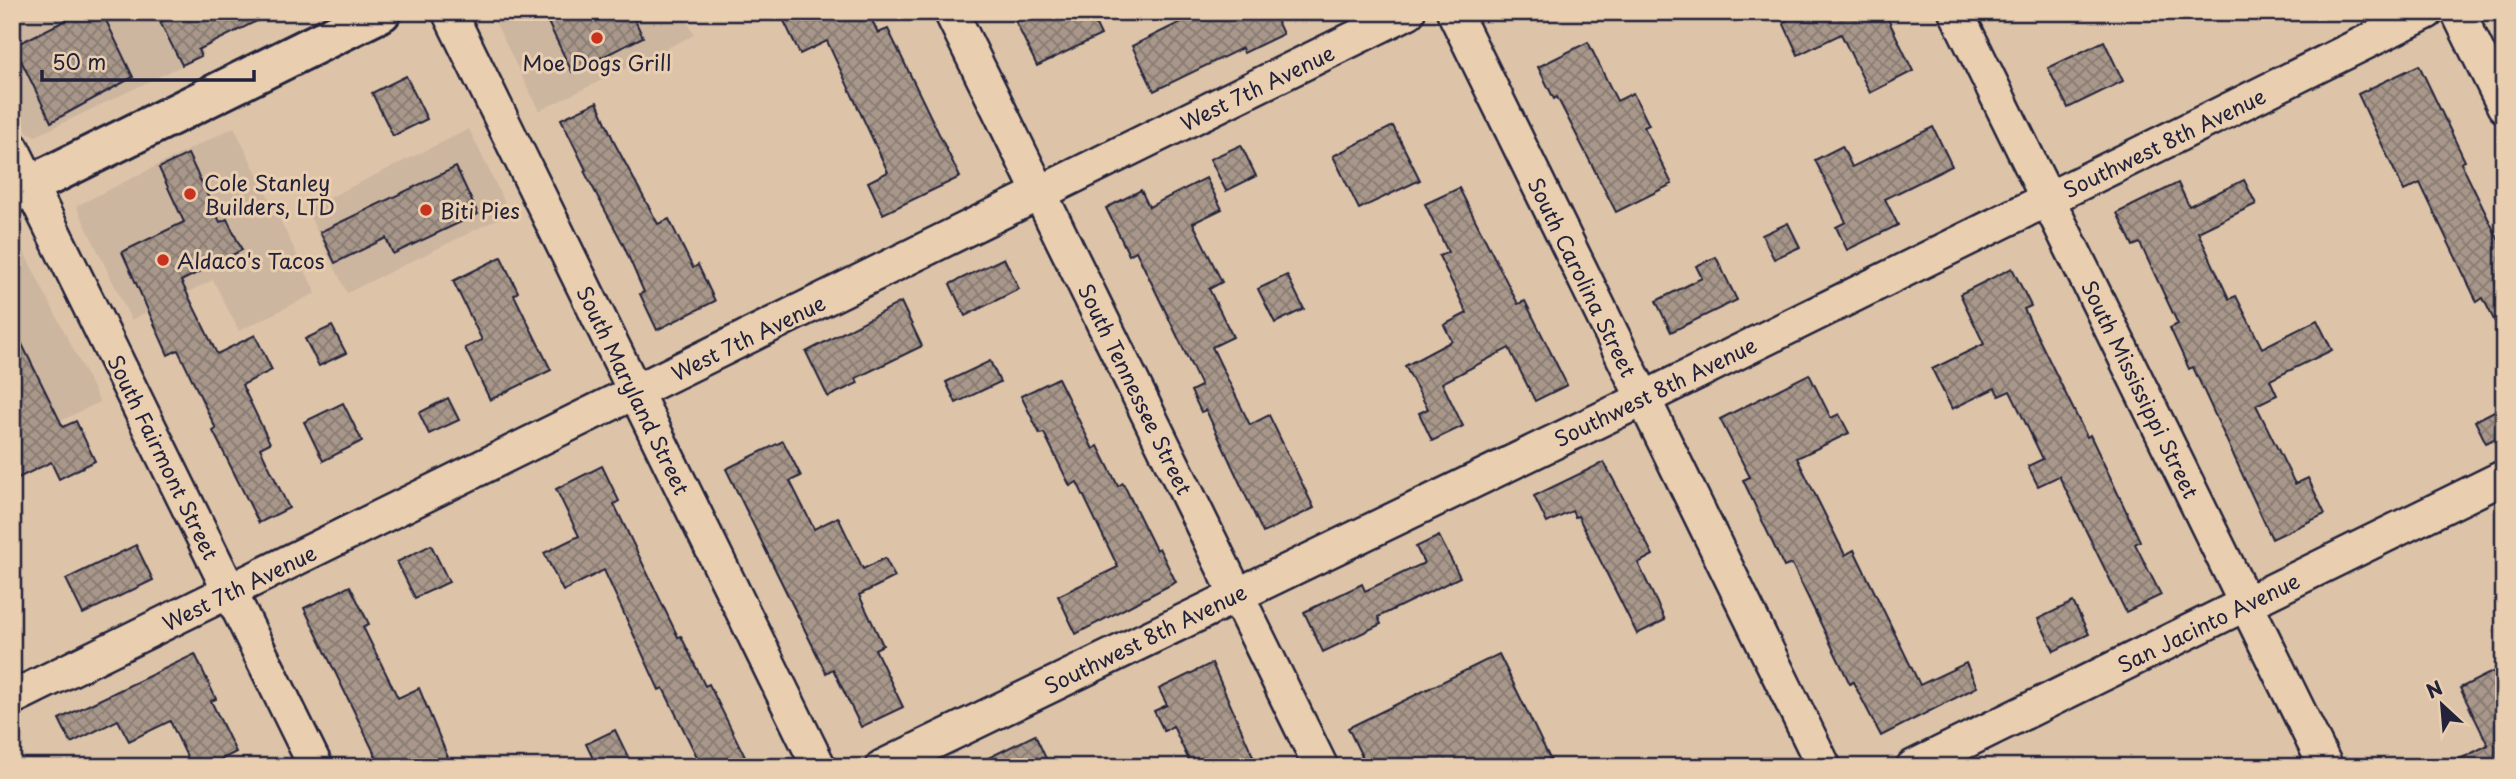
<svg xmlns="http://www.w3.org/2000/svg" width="2516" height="779" viewBox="0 0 2516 779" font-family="'Playpen Sans',sans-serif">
  <defs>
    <pattern id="building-cross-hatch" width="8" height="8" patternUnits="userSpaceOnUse" patternTransform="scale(1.75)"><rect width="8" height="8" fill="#a8978a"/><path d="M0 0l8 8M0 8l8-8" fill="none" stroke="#887b72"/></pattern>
  </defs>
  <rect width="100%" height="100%" fill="#ddc4a9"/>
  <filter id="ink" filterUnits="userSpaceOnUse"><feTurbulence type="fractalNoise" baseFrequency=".0143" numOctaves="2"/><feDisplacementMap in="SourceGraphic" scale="14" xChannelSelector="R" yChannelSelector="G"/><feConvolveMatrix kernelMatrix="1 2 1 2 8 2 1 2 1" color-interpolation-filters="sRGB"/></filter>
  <g filter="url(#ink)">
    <g fill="#cdb6a0">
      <polygon points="12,12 183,12 204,55 36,136 27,132 12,101"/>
      <polygon points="490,12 683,12 694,35 539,111"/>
      <polygon points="234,127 316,293 239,331 213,280 131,320 76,206"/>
      <polygon points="469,129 510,213 347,293 306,209"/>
      <polygon points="12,240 19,242 100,402 12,444"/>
    </g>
    <g fill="url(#building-cross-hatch)" stroke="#22223b" stroke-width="2">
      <polygon points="82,12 102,12 133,77 51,122 14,46"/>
      <polygon points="181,12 275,12 198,50 201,56 182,65 160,22"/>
      <polygon points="543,12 631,12 643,37 572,72"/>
      <polygon points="798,12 868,12 878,33 888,29 960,177 883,214 868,182 888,172 827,41 800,54 783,19"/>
      <polygon points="1011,12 1090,12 1101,35 1037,66"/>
      <polygon points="1201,12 1273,12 1283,34 1244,53 1242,48 1154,91 1132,46"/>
      <polygon points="1804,12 1887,12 1885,13 1913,71 1870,93 1841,34 1798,55 1783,22"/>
      <polygon points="2104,41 2123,81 2068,108 2048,68"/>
      <polygon points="1588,42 1617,101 1633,93 1649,125 1644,127 1672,184 1616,212 1557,97 1554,99 1538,67"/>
      <polygon points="2419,65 2465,161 2461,163 2504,251 2504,340 2483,298 2477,302 2420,183 2404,191 2358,94"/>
      <polygon points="406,76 427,119 393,136 372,93"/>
      <polygon points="597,102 615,144 658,224 669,219 693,268 698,265 715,301 657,330 640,294 644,292 622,242 584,171 586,170 561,119"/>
      <polygon points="1393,126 1420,180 1359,209 1333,156"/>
      <polygon points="1933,127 1952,166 1885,199 1898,225 1847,250 1836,227 1846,222 1815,160 1842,146 1852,167"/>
      <polygon points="1241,145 1256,176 1226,191 1210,159"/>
      <polygon points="188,154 220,222 227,219 242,250 181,281 217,354 255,335 272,370 242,385 270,443 260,448 289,508 259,523 213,431 216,429 178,350 168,355 122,252 184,222 159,168"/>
      <polygon points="456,167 478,214 393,254 386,238 335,263 320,232"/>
      <polygon points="1206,178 1222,209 1193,223 1222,282 1209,289 1233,337 1212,347 1250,425 1269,415 1314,508 1263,533 1206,410 1201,412 1191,391 1201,386 1171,323 1136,251 1129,255 1106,208 1141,190 1149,207"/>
      <polygon points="2244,180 2256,204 2198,232 2229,299 2236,296 2262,348 2317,320 2332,350 2270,380 2277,395 2256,405 2295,484 2308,478 2325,514 2272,539 2193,367 2189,369 2170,328 2178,324 2140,243 2133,246 2117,213 2178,183 2189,206"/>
      <polygon points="1459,188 1518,304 1525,301 1567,385 1535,401 1509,348 1442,383 1463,426 1432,441 1419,413 1428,409 1405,366 1452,341 1444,325 1467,313 1439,256 1448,252 1425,204"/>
      <polygon points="1788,223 1800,247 1774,259 1762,235"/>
      <polygon points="501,257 518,292 514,295 551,370 490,400 465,348 482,340 453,281"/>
      <polygon points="1716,257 1737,300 1671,332 1656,301 1702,278 1696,266"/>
      <polygon points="1004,258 1019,289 965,316 950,284"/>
      <polygon points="2012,268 2031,306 2024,309 2087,437 2090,435 2113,483 2140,541 2135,544 2161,595 2126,612 2059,476 2038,486 2028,466 2043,459 2010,391 1999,396 1995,388 1952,409 1932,369 1984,344 1960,294"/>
      <polygon points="1287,275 1304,309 1275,323 1258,289"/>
      <polygon points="901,302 922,346 856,378 858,383 828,397 806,352"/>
      <polygon points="12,324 63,427 76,421 95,461 59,479 51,462 12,481"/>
      <polygon points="332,326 346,353 319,366 305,339"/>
      <polygon points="990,361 1000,382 956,403 946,382"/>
      <polygon points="1809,374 1831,418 1839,414 1849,433 1797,458 1845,555 1854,550 1920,685 1966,663 1977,687 1881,736 1853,682 1850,684 1792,564 1784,567 1743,480 1750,477 1720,419"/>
      <polygon points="1058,378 1093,449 1098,446 1118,486 1123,483 1156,550 1159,548 1176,582 1076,634 1058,596 1118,567 1077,482 1070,486 1044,433 1040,434 1021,396"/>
      <polygon points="448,398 459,420 429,434 419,413"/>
      <polygon points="343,403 362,441 323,461 304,422"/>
      <polygon points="2504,406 2504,434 2486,443 2475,421"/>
      <polygon points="783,441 801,476 790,481 814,529 838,517 863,569 885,558 895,577 859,595 883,645 875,649 903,707 861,727 833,669 826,673 726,469"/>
      <polygon points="1604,462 1653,555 1638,563 1665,620 1637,634 1578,516 1575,517 1572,511 1547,523 1534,496"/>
      <polygon points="602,466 619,501 614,504 678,637 681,636 705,686 709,684 750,767 702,767 663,688 659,690 604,570 563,591 544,553 579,536 556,489"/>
      <polygon points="1439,536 1460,577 1378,617 1381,624 1323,652 1304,612 1362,584 1365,591 1424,563 1416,547"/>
      <polygon points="136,545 153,580 83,614 66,579"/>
      <polygon points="431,545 449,582 415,598 397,562"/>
      <polygon points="350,586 369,624 363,627 398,698 419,688 452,767 381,767 304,608"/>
      <polygon points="2073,602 2089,634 2054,651 2038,619"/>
      <polygon points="195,654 216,699 211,701 236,752 207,767 192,767 170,721 129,741 118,720 71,743 59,719"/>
      <polygon points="1499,654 1554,767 1367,767 1348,728"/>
      <polygon points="1212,663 1253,756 1231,767 1192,767 1173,726 1164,731 1154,711 1167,705 1159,689"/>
      <polygon points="2504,666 2504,767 2444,767 2488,745 2460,688"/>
      <polygon points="615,730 633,767 597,767 586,744"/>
      <polygon points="1035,735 1050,767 970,767"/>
    </g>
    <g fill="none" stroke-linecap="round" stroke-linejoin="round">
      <defs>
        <g id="minor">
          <polyline points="449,12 819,767"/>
          <polyline points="951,12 1321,767"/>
          <polyline points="1454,12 1824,767"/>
          <polyline points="1956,12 2326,767"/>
          <polyline points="2458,12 2504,106"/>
          <polyline points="12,148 316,767"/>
          <polyline points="12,698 1408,12"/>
          <polyline points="882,767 1643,399 2427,12"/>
          <polyline points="1913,767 2504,477"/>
        </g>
        <polyline id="major" points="12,194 381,12"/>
      </defs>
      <use href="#minor" stroke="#22223b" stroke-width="38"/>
      <use href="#major" stroke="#22223b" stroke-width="44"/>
      <use href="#minor" stroke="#e9ceb0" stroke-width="33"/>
      <use href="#major" stroke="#e9ceb0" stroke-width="38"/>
    </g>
  </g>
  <g fill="#c8321e" stroke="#e9ceb0" stroke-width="2.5">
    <circle cx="597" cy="38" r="7"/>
    <circle cx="190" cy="194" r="7"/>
    <circle cx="426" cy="210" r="7"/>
    <circle cx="163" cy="260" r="7"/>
  </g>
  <g text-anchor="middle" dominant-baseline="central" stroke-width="6" stroke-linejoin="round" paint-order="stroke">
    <g font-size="21" fill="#22223b" stroke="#e9ceb0" text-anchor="start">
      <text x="597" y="62" text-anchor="middle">Moe Dogs Grill</text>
      <text x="204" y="182">Cole Stanley<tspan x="204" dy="24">Builders, LTD</tspan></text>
      <text x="440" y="210">Biti Pies</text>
      <text x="177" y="260">Aldaco's Tacos</text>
    </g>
    <g font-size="21" fill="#22223b" stroke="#e9ceb0">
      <text transform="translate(1257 87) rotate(-26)">West 7th Avenue</text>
      <text transform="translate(2164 142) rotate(-26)">Southwest 8th Avenue</text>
      <text transform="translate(1583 277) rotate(64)">South Carolina Street</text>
      <text transform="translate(748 337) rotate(-26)">West 7th Avenue</text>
      <text transform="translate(1136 389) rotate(64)">South Tennessee Street</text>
      <text transform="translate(2141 389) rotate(64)">South Mississippi Street</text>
      <text transform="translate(634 390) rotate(64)">South Maryland Street</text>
      <text transform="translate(1655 391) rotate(-26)">Southwest 8th Avenue</text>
      <text transform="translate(164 457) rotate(64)">South Fairmont Street</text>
      <text transform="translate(239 587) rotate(-26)">West 7th Avenue</text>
      <text transform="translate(2208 622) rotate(-26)">San Jacinto Avenue</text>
      <text transform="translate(1145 638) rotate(-26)">Southwest 8th Avenue</text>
    </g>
  </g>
  <rect width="2516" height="779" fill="none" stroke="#e9ceb0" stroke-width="42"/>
  <rect x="21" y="21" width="2474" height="737" fill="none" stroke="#22223b" stroke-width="2.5" filter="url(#ink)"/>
  <g transform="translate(2442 705) rotate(334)" stroke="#e9ceb0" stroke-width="5" paint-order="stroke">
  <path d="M0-5L12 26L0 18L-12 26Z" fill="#22223b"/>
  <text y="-10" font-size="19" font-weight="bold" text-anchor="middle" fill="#22223b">N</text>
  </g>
  <path d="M42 70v10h212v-10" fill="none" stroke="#22223b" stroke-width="3.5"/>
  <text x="52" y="70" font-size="21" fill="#22223b" stroke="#e9ceb0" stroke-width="5" paint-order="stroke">50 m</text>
</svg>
